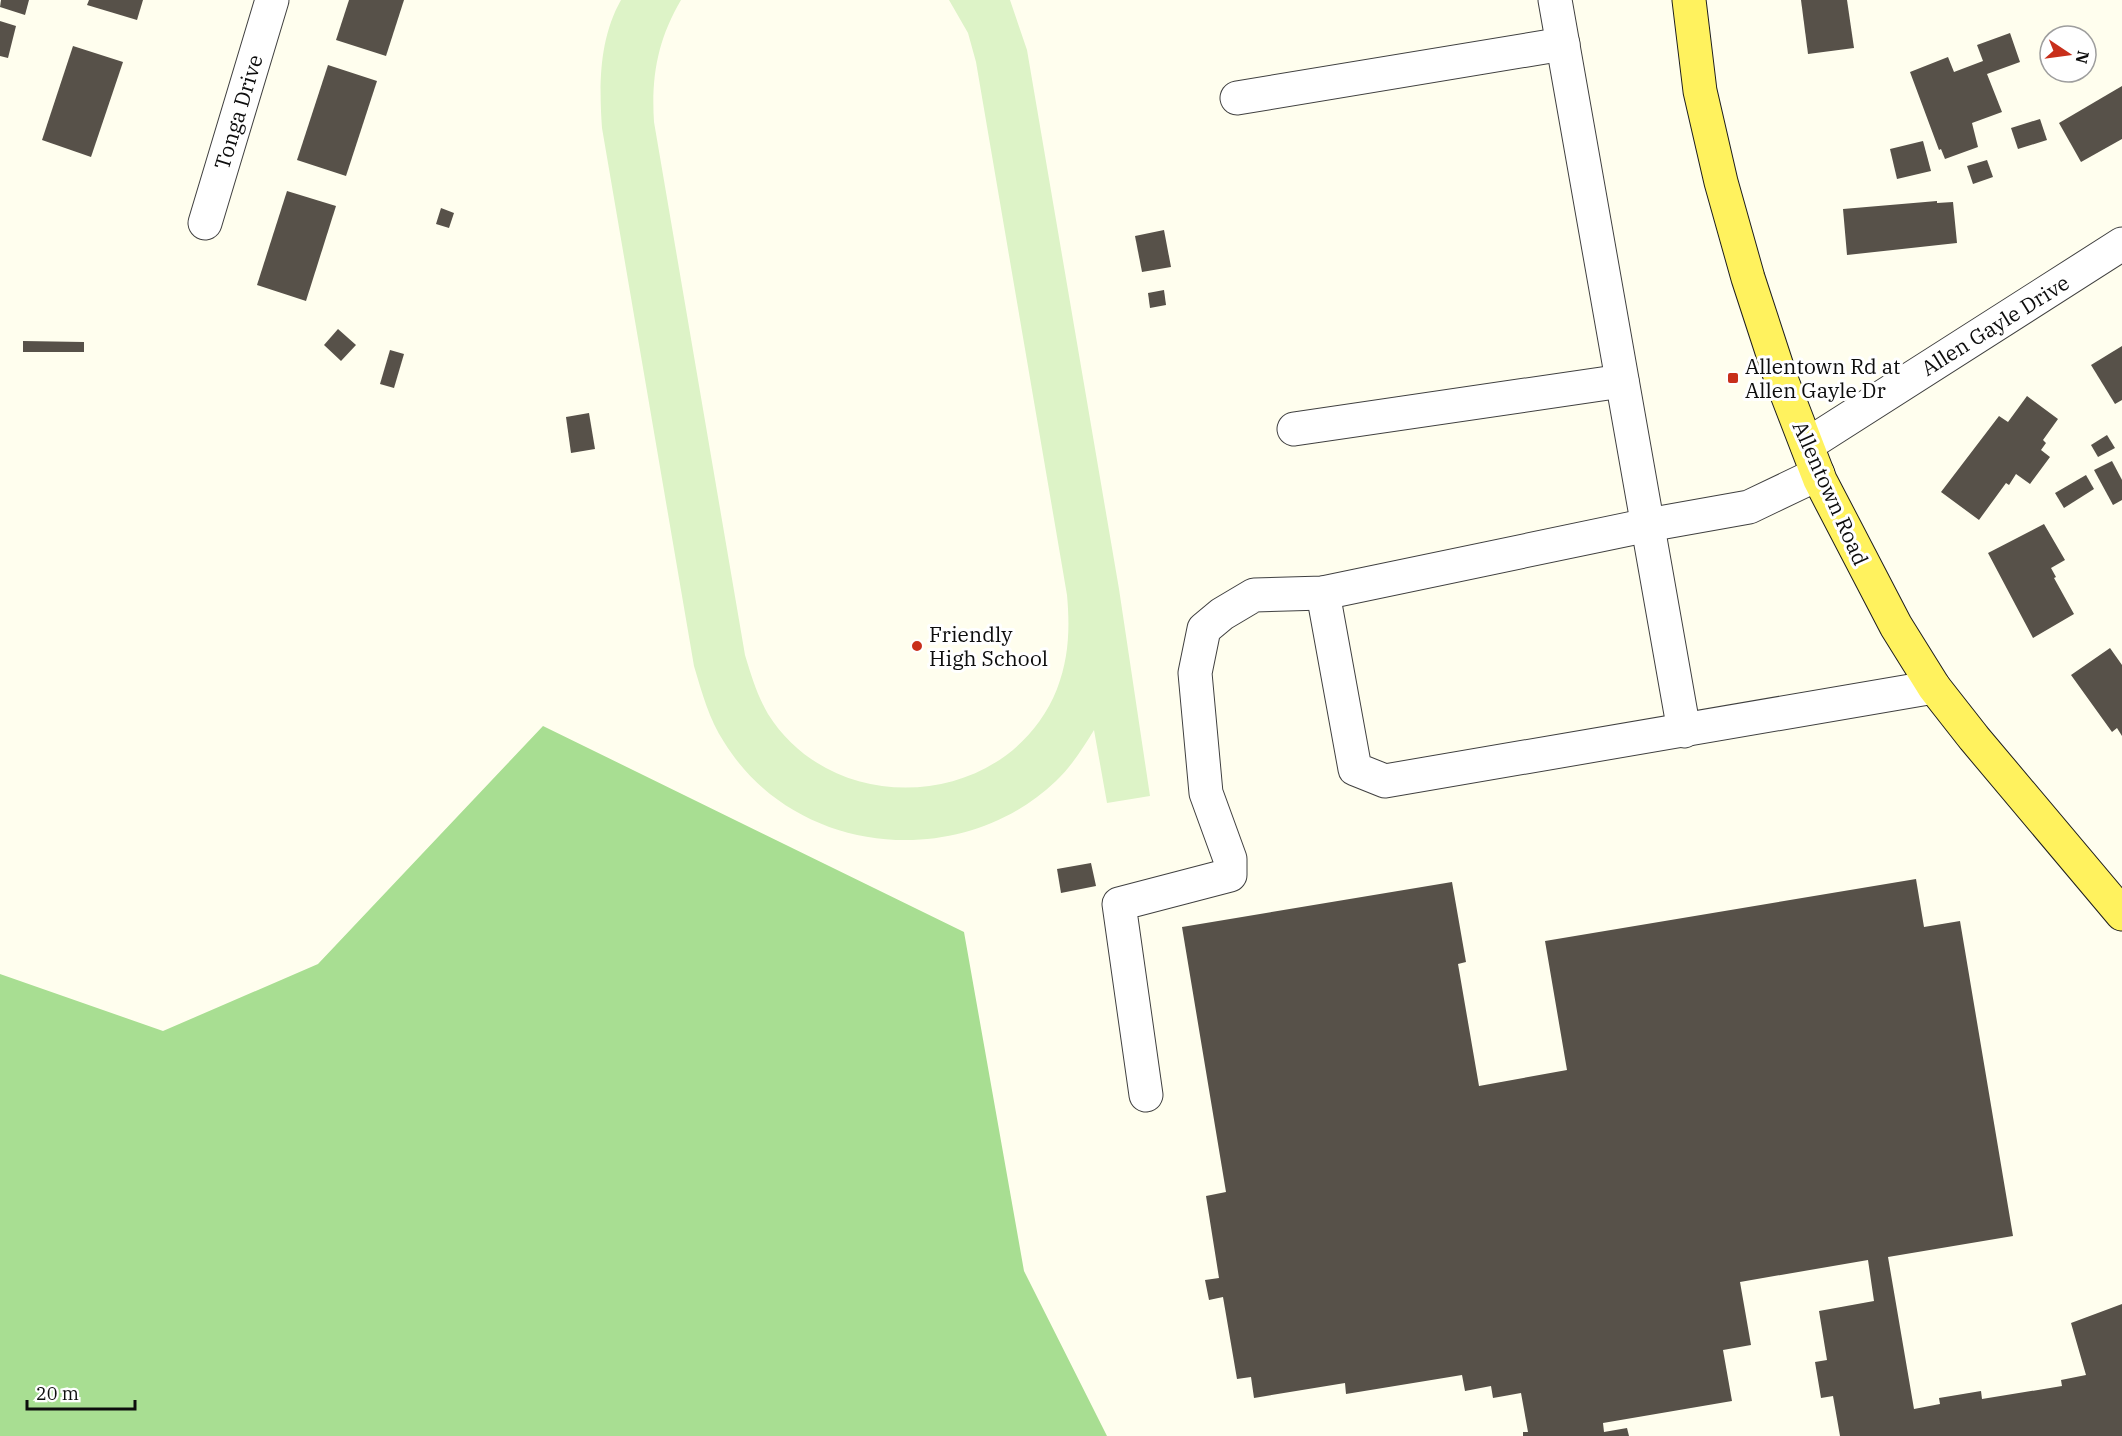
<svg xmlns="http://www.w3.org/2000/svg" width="2122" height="1436" viewBox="0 0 2122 1436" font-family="'IBM Plex Serif',serif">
  <rect width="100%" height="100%" fill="#fffeee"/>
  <polygon fill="#a8de92" points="543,726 964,932 1024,1271 1107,1436 0,1436 0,974 163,1031 318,964"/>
  <path fill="#ddf3c7" d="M621 0H681C658 39 651 76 654 122L745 655C751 675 757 695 768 714 836 822 1009 809 1057 689 1069 658 1070 628 1067 595L976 62 968 33 949 0H1010L1027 50 1119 589 1150 796 1107 803 1094 730C1083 748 1071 767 1056 781 961 872 795 857 724 742 709 719 702 693 694 666L602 128C599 85 599 39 621 0Z"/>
  <g fill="#575149">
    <polygon points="1,0 29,0 25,15 0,7"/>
    <polygon points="89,0 143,0 137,20 87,5"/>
    <polygon points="349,0 404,0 386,56 336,40"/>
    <polygon points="1801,0 1847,0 1854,48 1808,54"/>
    <polygon points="0,21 16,26 8,58 0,56"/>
    <polygon points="2010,33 2020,62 1987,74 2002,112 1972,123 1978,147 1945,159 1941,149 1939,150 1910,72 1948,57 1954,72 1983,61 1977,45"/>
    <polygon points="73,46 123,62 91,157 42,140"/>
    <polygon points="328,65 377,81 346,176 297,160"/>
    <polygon points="2122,86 2122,139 2081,162 2059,123"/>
    <polygon points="2040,119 2047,140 2018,149 2011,128"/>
    <polygon points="1923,141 1931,171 1897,179 1890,149"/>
    <polygon points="1987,160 1993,177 1973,184 1967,166"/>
    <polygon points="287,191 336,206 306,301 257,285"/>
    <polygon points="1937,201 1937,203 1953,202 1957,243 1847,255 1843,209"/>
    <polygon points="441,208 454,213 449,228 436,224"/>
    <polygon points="1164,230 1171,267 1142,272 1135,236"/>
    <polygon points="1164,290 1166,305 1150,308 1148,293"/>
    <polygon points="338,329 356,345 341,361 324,345"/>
    <polygon points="23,341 84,342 84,352 23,352"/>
    <polygon points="2122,346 2122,400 2115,404 2091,365"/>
    <polygon points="390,350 404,354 394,388 380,384"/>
    <polygon points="2027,396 2058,419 2043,440 2046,443 2041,450 2050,457 2030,484 2016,474 2009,485 2006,483 1979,520 1941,492 1999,416 2008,422"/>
    <polygon points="589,413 595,449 571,453 566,417"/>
    <polygon points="2107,435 2115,448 2098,457 2091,445"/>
    <polygon points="2112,461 2122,480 2122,500 2113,505 2094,470"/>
    <polygon points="2086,475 2094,489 2064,508 2055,493"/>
    <polygon points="2044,524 2065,560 2051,568 2056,577 2054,578 2074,614 2033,638 1988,553"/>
    <polygon points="2110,648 2122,665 2122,736 2117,728 2112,732 2071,675"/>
    <polygon points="1091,863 1096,886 1061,893 1057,869"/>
    <polygon points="1916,879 1924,927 1960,921 2013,1236 1888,1257 1914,1409 1940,1404 1939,1398 1981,1391 1982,1399 2062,1386 2061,1380 2086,1375 2071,1323 2122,1304 2122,1436 1840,1436 1833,1396 1821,1398 1815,1362 1827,1360 1819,1311 1874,1301 1868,1260 1740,1282 1751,1345 1723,1350 1732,1401 1603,1423 1604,1432 1627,1428 1629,1436 1523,1436 1523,1432 1528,1432 1521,1393 1493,1398 1491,1386 1465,1391 1462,1375 1346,1394 1345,1383 1254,1398 1251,1377 1237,1379 1223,1297 1209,1300 1205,1280 1219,1278 1206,1196 1226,1192 1182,927 1452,882 1466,962 1458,964 1479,1086 1567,1070 1545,941"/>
  </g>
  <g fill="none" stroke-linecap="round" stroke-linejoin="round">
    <defs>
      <g id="minor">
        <polyline points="1555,0 1684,731"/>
        <polyline points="1237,98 1563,44"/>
        <polyline points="205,223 272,0"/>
        <polyline points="1294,429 1622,381"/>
        <polyline points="1807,445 2122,244"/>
        <polyline points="1323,593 1355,769 1385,781 1934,687"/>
        <polyline points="1146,1095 1119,904 1230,875 1230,859 1206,793 1195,673 1204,629 1222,614 1254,595 1323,593 1648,525 1749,507 1818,474"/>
      </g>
      <polyline id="major" points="1689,0 1700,91 1721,182 1748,278 1780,376 1820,480 1896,626 1934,687 1974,738 2122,914"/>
    </defs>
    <use href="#minor" stroke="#404040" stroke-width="35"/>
    <use href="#major" stroke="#1e1e1e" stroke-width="35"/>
    <use href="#minor" stroke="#fff" stroke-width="33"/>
    <use href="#major" stroke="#fff25e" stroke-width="33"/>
  </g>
  <g fill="#c82f1b" stroke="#fff" stroke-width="2">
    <rect x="1727" y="372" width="12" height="12" rx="3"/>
    <circle cx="917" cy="646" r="6"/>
  </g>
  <g text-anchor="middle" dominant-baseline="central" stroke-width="6" stroke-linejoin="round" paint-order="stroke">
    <g font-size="21" fill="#0d0d0d" stroke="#fff">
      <text transform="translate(238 112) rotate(-73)">Tonga Drive</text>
      <text transform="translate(1995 325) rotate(-32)">Allen Gayle Drive</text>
      <text transform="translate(1831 493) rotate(66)">Allentown Road</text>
    </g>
    <g font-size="21" fill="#0d0d0d" stroke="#fff" text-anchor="start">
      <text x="1745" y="366">Allentown Rd at<tspan x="1745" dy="24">Allen Gayle Dr</tspan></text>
      <text x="929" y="634">Friendly<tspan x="929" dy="24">High School</tspan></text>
    </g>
  </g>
  <g transform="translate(2068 54) rotate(103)"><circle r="28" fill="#ffffff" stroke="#9e9e9e" stroke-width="1.5"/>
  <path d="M0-4.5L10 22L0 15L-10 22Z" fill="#c82f1b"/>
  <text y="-9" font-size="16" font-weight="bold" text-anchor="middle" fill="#0d0d0d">N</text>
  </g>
  <path d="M27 1400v9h108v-9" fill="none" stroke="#0d0d0d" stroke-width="3"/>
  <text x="36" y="1400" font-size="18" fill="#0d0d0d" stroke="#ffffff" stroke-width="4.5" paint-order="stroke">20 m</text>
</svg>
